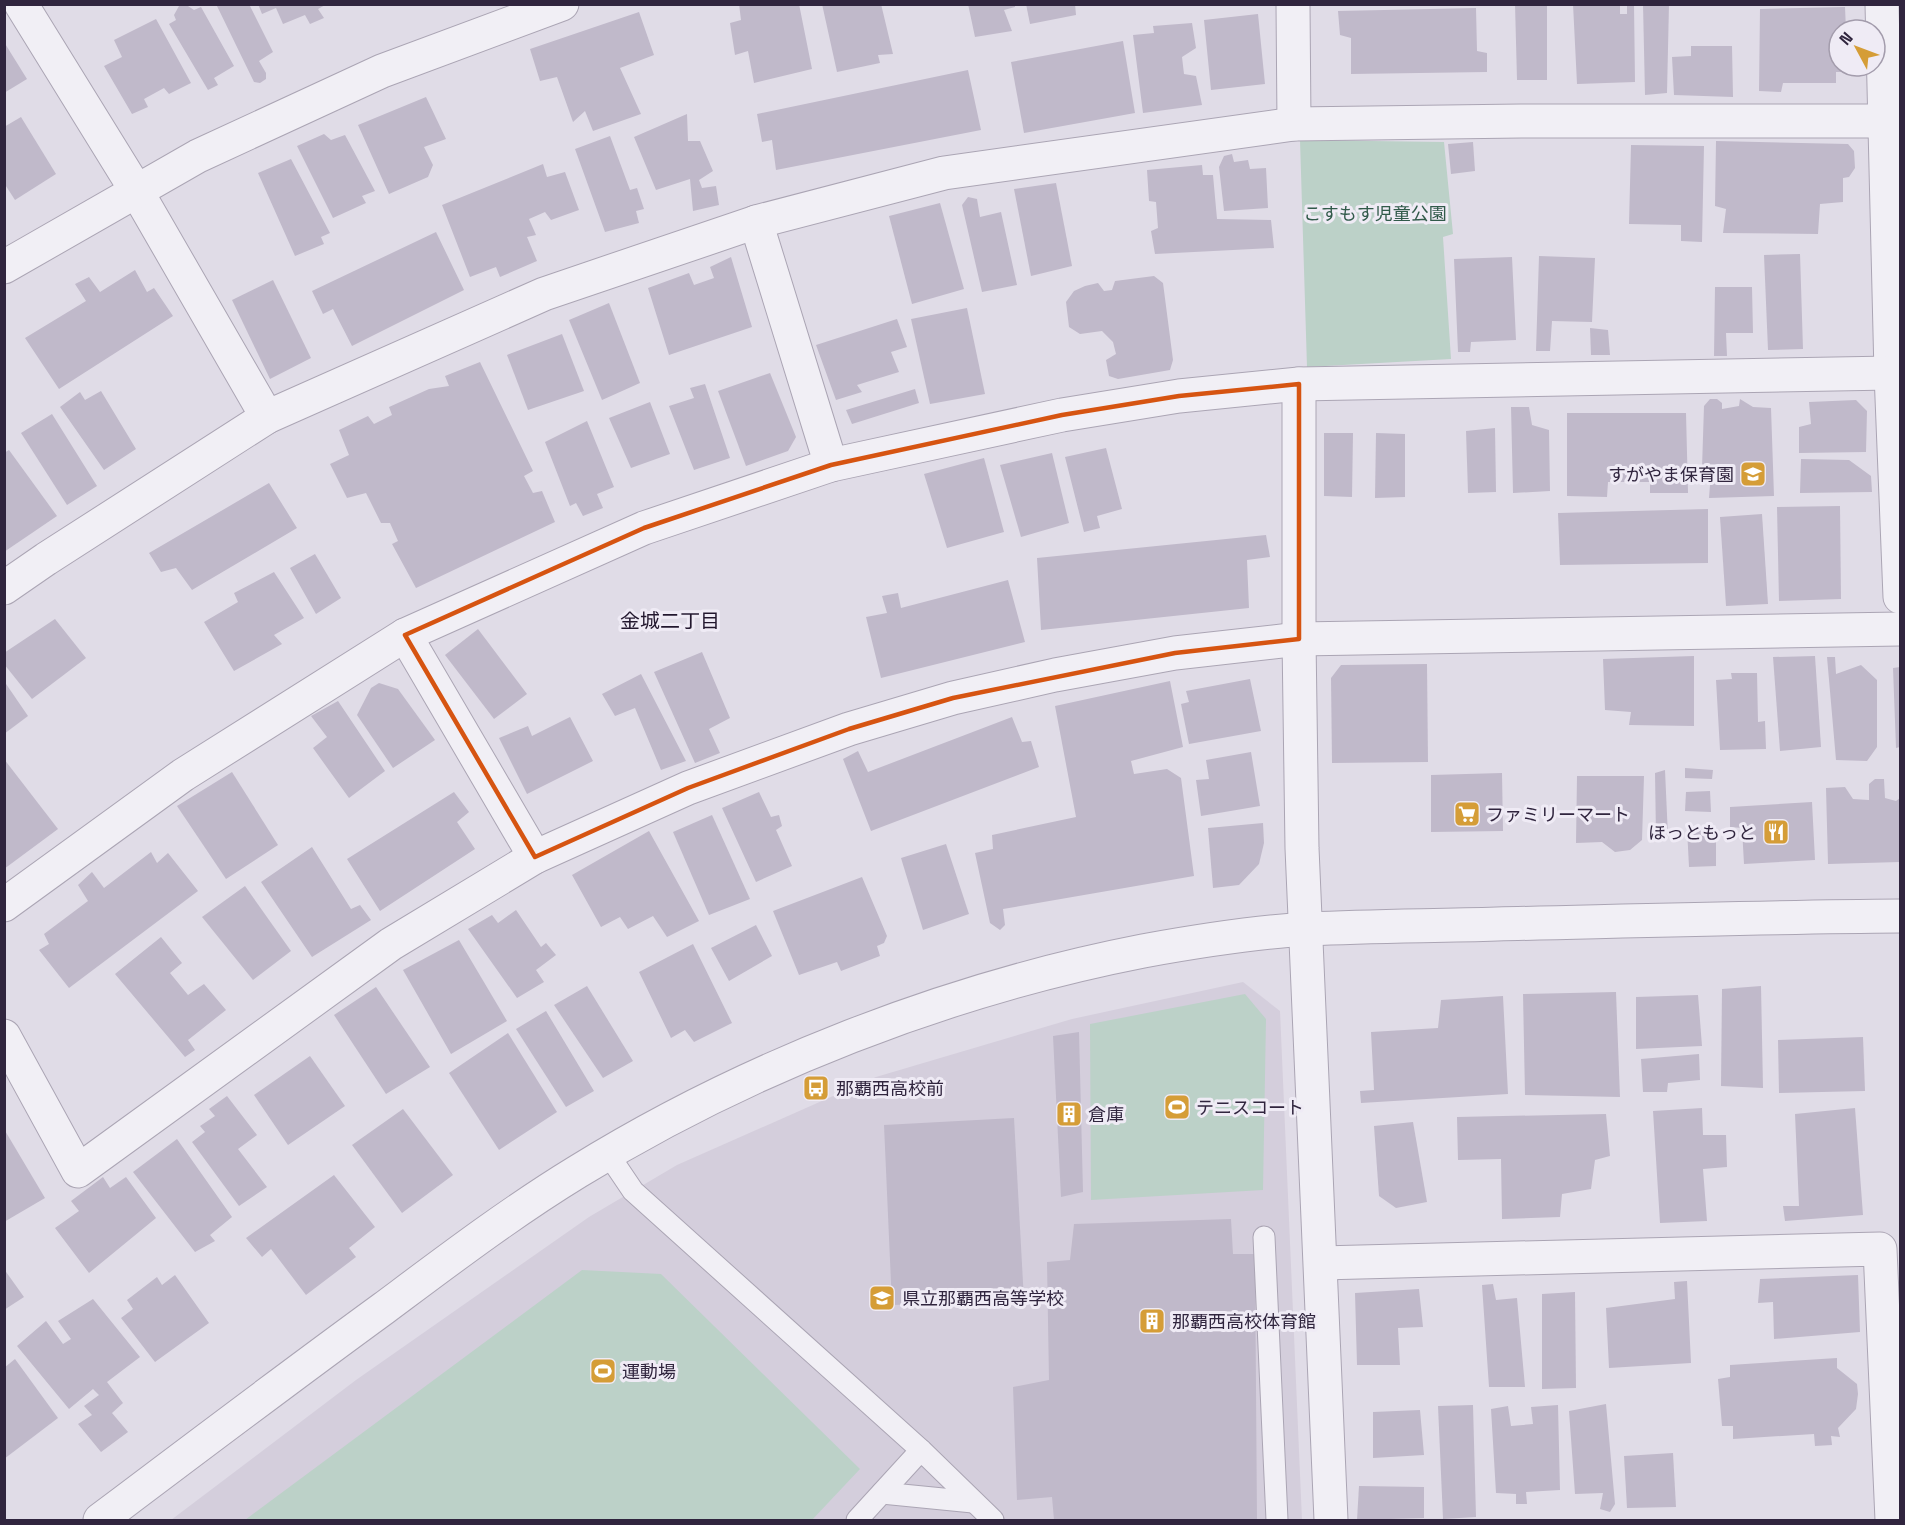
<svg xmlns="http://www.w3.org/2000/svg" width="1905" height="1525" viewBox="0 0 1905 1525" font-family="'Space Grotesk','Noto Sans JP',sans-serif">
  <rect width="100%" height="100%" fill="#e0dce7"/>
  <polygon fill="#d4cedc" points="1243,982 1280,1011 1302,1520 171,1520 356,1380 589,1217 677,1165 876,1077 1072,1019"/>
  <g fill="#bcd1c8">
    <polygon points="1300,140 1444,142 1453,234 1443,237 1451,359 1307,367"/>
    <polygon points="1245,994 1266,1019 1263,1190 1091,1200 1090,1024"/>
    <polygon points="582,1270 661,1274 860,1469 812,1520 245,1520"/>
  </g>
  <g fill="#c0b9ca">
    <polygon points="185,4 194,10 201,7 234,66 214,78 218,85 208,90 169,24 176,20 174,15 179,6"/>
    <polygon points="216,4 249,4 273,52 259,61 266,73 266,79 260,83 254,82"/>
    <polygon points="258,4 327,4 318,9 324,18 310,24 305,15 283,24 276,8 262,14"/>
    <polygon points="739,4 799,4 812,69 754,83 748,51 735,55 730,23 741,20"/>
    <polygon points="822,4 881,4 893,54 878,55 880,63 837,72"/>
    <polygon points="968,4 1015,4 1015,7 1004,10 1012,31 975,37"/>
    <polygon points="1026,4 1075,4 1076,15 1030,24"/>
    <polygon points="1515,4 1547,4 1547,80 1517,80"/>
    <polygon points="1573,4 1620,4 1620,14 1627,14 1627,4 1634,4 1635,82 1577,84"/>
    <polygon points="1643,4 1669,4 1667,93 1645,95"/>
    <polygon points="1845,7 1846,30 1839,30 1839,66 1847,66 1847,72 1836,72 1836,83 1783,83 1781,92 1759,91 1760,9"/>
    <polygon points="1476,8 1477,51 1487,53 1487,72 1351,74 1351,38 1340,35 1338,11"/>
    <polygon points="639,12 654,55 620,68 641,114 593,131 585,111 573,122 557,77 540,81 530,49"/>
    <polygon points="1258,14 1265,84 1211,90 1204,20"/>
    <polygon points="156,19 191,83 169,94 164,88 144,99 148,107 132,114 104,66 122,57 114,40"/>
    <polygon points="1192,23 1196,48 1182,57 1184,74 1196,76 1202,105 1143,113 1133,35 1154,33 1153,26"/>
    <polygon points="1123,41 1135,113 1024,133 1011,62"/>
    <polygon points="4,42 27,79 4,93"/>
    <polygon points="1691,46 1732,46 1733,97 1674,95 1672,57 1691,56"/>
    <polygon points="968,70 981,130 776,170 772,140 762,142 757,114"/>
    <polygon points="426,97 446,139 424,147 433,165 428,177 389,194 358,125"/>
    <polygon points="687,114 688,141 700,141 713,171 699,180 702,188 716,186 719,205 693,211 690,179 656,190 634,137"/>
    <polygon points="21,117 56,174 15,200 4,183 4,127"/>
    <polygon points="324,134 331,140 345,135 375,191 362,196 366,203 333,218 297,146"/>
    <polygon points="610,136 630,190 637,188 644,209 636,211 639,223 605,232 575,149"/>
    <polygon points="1716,141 1848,144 1854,151 1855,168 1849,177 1843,178 1843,202 1820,204 1818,234 1723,233 1726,209 1715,206"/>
    <polygon points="1473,142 1475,171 1451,174 1448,144"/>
    <polygon points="1631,145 1704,146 1702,242 1681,241 1681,225 1629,224"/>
    <polygon points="1232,154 1234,162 1248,160 1250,169 1266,168 1268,208 1224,211 1219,167 1224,156"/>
    <polygon points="291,159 330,233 321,237 324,244 295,256 258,173"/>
    <polygon points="543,164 547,177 565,172 579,210 551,220 545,212 529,219 536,235 527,237 537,261 500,277 496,267 470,277 442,205"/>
    <polygon points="1202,165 1203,175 1213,175 1217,219 1271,220 1274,248 1155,254 1151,231 1158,228 1156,202 1149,201 1147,170"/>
    <polygon points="1056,183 1072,266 1031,276 1014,189"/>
    <polygon points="968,197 977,199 980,217 1001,212 1017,285 982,292 962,205"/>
    <polygon points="940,203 964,289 912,304 889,216"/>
    <polygon points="436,232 464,290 352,346 333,309 323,314 312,291"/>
    <polygon points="1800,254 1803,349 1768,350 1764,255"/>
    <polygon points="1539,256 1595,258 1592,322 1552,321 1550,351 1536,351"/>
    <polygon points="731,257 752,327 669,355 648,288 689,273 694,285 714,278 710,267"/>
    <polygon points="1512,257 1516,340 1471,342 1470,352 1458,352 1454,259"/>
    <polygon points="135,270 147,292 154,288 173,316 59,389 25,338 86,301 75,284 89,277 100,292"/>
    <polygon points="1154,276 1163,283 1173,360 1170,370 1118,379 1109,376 1106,360 1116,354 1113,342 1102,331 1080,334 1069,327 1066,302 1074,291 1085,286 1098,283 1104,291 1112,290 1115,281"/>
    <polygon points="273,280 311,358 270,379 232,300"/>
    <polygon points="1715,287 1752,287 1753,333 1726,333 1727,356 1714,356"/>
    <polygon points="609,303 640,383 602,400 569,320"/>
    <polygon points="967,308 985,394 930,404 911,319"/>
    <polygon points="897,319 907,347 891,352 899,372 857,385 862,392 836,400 816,345"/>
    <polygon points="1590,328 1608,330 1610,355 1591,355"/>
    <polygon points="562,334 584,391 528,410 507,355"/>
    <polygon points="480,362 533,471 524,476 533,493 542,491 555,522 416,588 392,544 398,541 390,523 381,523 366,493 347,498 330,464 349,455 339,430 368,416 374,424 392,415 389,407 429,389 449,386 445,376"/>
    <polygon points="770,373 796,437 788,451 746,466 718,391"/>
    <polygon points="705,384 730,458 694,470 669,406 694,398 690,388"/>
    <polygon points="915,389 919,403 852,424 846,410"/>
    <polygon points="101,391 136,449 104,470 60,407 80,392 85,400"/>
    <polygon points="1710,399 1717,399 1722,403 1722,409 1739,406 1740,399 1753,407 1771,408 1774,496 1709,498 1711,472 1702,468 1704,406"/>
    <polygon points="1856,400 1867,411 1866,452 1799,453 1799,427 1811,424 1809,402"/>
    <polygon points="650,402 670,454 631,468 609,418"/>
    <polygon points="1511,407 1529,407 1532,425 1549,430 1550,491 1513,493"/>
    <polygon points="1567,413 1686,413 1688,493 1650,493 1650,482 1608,482 1607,497 1567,496"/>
    <polygon points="52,414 97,486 67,505 21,433"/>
    <polygon points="587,421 614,487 597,494 603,508 583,516 576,503 570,506 545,442"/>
    <polygon points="1495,428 1496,492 1468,493 1466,431"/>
    <polygon points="1324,433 1353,433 1352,497 1324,496"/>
    <polygon points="1376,433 1405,434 1405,497 1375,498"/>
    <polygon points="1106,448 1122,509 1097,516 1100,528 1084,532 1065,457"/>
    <polygon points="9,450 57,516 4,552 4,453"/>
    <polygon points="1052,453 1069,523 1021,537 1000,465"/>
    <polygon points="984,458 1004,532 947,548 924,474"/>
    <polygon points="1801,459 1849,460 1871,476 1872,492 1800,493"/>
    <polygon points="269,483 297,528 192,590 176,568 161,572 149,553"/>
    <polygon points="1840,506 1841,599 1779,601 1777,507"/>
    <polygon points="1708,509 1708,563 1560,565 1558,513"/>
    <polygon points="1762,514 1768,604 1726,606 1720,517"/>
    <polygon points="1266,535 1270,557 1247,560 1249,608 1041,630 1037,558"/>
    <polygon points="315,554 341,598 316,614 290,568"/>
    <polygon points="274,572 304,618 274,635 282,644 234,671 204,622 238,602 234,593"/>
    <polygon points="1008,580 1025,642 881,678 866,617 887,613 882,596 898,593 901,608"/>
    <polygon points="55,619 86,658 32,699 4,664 4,653"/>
    <polygon points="478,629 527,694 494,719 445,655"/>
    <polygon points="702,652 730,718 709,729 720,753 695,763 654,672"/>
    <polygon points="1694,656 1694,726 1629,725 1631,712 1605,710 1603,659"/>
    <polygon points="1815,656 1821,747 1780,751 1773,657"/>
    <polygon points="1827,657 1835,657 1836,674 1861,665 1877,680 1877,747 1867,761 1836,760"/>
    <polygon points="1427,664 1428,762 1332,763 1331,678 1341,665"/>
    <polygon points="1900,667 1900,747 1896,748 1893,668"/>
    <polygon points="1731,673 1757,673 1758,722 1765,721 1766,749 1720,750 1716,680 1732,679"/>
    <polygon points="641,674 686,761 661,770 635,708 615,716 602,694"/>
    <polygon points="1250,679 1261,731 1189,744 1181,704 1189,702 1186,691"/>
    <polygon points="4,681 28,716 4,734"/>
    <polygon points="1170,681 1183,747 1131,761 1134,774 1167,769 1181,778 1194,876 1003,909 1005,925 1000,930 990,923 975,853 993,849 992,835 1076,817 1055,706"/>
    <polygon points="379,683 398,689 435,740 393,768 357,715 371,688"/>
    <polygon points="338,701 385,771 349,798 313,748 327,737 311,716"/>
    <polygon points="570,717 593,761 527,794 499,738 528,726 532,736"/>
    <polygon points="1012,717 1022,742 1031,741 1039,767 871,831 843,759 858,751 868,772"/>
    <polygon points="1251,752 1260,806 1201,816 1196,780 1209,779 1206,760"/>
    <polygon points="4,759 58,829 4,869"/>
    <polygon points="1685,768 1713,770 1712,779 1685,778"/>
    <polygon points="1665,770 1668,837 1656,837 1655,773"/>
    <polygon points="232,772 278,845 226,879 177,806"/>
    <polygon points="1502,773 1503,831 1431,832 1431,775"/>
    <polygon points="1577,776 1644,776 1642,840 1630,850 1615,852 1602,842 1576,843"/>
    <polygon points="1875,779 1884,779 1885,798 1896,801 1900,798 1900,862 1828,864 1826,788 1845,787 1853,799 1869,800 1869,784"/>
    <polygon points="1710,791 1711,812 1685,811 1686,792"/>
    <polygon points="454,792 469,812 457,822 475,849 380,911 347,859"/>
    <polygon points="759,792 771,817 779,815 782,826 776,830 792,866 756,882 722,808"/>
    <polygon points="1812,802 1815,860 1744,864 1742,828 1730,827 1730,807"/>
    <polygon points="712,815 750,899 709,915 673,832"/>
    <polygon points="1263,823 1264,843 1259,864 1239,885 1213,888 1208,828"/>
    <polygon points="1687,828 1716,828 1716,866 1689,867"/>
    <polygon points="649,831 699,921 667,937 653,916 628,929 620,917 601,927 572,875"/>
    <polygon points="946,844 969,914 923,930 901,858"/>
    <polygon points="312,847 351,909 360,905 371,920 312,957 261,882"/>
    <polygon points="151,852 157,863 168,853 198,891 69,988 39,950 49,944 44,934 88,901 78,885 92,872 104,888"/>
    <polygon points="862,877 887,936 884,943 877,946 880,956 841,971 837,962 799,975 773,911"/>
    <polygon points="245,886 291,951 253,980 202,917"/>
    <polygon points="516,910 541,947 546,943 556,955 536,970 544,982 517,998 468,929 492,915 498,923"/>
    <polygon points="756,925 772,956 729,981 711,948"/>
    <polygon points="161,937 182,963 170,973 188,995 204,984 226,1010 188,1040 195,1050 185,1057 115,974"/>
    <polygon points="459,940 507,1021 451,1054 403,970"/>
    <polygon points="693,944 732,1023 694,1042 685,1030 671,1038 639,972"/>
    <polygon points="587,986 633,1061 603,1078 554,1005"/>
    <polygon points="1761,986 1763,1088 1721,1086 1722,989"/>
    <polygon points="376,987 430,1067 386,1094 334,1015"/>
    <polygon points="1616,992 1620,1097 1525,1095 1523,994"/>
    <polygon points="1698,995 1702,1046 1636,1049 1636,997"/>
    <polygon points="1503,996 1508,1094 1361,1103 1360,1091 1374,1090 1371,1032 1438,1028 1441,1000"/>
    <polygon points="546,1011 594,1091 566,1107 516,1029"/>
    <polygon points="1079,1032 1083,1192 1061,1197 1053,1036"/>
    <polygon points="508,1033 557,1112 499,1150 449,1073"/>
    <polygon points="1863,1037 1865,1091 1779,1093 1778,1040"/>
    <polygon points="1699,1054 1700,1080 1668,1083 1667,1092 1643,1092 1641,1059"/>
    <polygon points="310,1056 345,1106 288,1145 254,1095"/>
    <polygon points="227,1096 257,1135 238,1149 267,1187 239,1206 192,1142 205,1132 200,1126 215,1116 209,1109"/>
    <polygon points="1702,1108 1703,1135 1726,1135 1727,1167 1703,1169 1707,1221 1660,1223 1653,1111"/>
    <polygon points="1855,1108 1863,1215 1785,1221 1783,1206 1799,1206 1795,1114"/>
    <polygon points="403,1109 453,1175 402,1213 352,1145"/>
    <polygon points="1606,1114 1610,1156 1595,1160 1591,1189 1562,1194 1560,1217 1502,1219 1501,1159 1458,1160 1457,1117"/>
    <polygon points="1014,1118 1024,1301 892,1305 884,1125"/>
    <polygon points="1413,1122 1427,1202 1396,1208 1379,1196 1374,1126"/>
    <polygon points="4,1129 45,1198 4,1222"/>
    <polygon points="177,1139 232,1217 210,1235 215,1241 195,1252 133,1172"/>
    <polygon points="334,1175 375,1227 349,1248 356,1257 306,1295 271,1249 262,1257 246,1238"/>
    <polygon points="103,1177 110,1188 126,1177 156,1218 89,1273 55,1228 79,1211 71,1201"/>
    <polygon points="1231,1219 1233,1254 1255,1254 1257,1520 1054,1520 1052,1497 1017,1500 1013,1387 1049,1380 1047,1262 1070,1260 1074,1224"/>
    <polygon points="4,1269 24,1297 4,1310"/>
    <polygon points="175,1275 209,1323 155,1362 121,1318 133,1309 127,1300 157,1277 162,1285"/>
    <polygon points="1858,1275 1860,1332 1774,1339 1773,1302 1758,1303 1760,1279"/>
    <polygon points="1687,1281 1691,1363 1609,1368 1606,1308 1675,1299 1674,1282"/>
    <polygon points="1493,1284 1496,1300 1517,1298 1525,1387 1489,1387 1482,1285"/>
    <polygon points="1419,1289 1423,1327 1398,1328 1400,1365 1357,1365 1355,1293"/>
    <polygon points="1575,1292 1576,1388 1542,1389 1542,1294"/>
    <polygon points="93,1299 140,1357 107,1382 123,1403 112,1413 128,1432 101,1452 78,1424 92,1415 84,1406 99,1395 93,1389 69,1409 17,1346 46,1321 63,1344 71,1339 58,1321"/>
    <polygon points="1837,1358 1837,1368 1857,1384 1858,1394 1856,1409 1838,1428 1840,1437 1831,1436 1832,1445 1815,1446 1814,1434 1733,1439 1733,1426 1722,1426 1718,1379 1730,1377 1730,1365"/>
    <polygon points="15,1359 58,1418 4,1459 4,1368"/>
    <polygon points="1606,1404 1615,1504 1610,1512 1600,1509 1603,1493 1575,1494 1569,1411"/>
    <polygon points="1473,1405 1476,1517 1443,1519 1438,1406"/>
    <polygon points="1558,1405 1560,1490 1526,1492 1527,1504 1516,1504 1516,1494 1496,1493 1491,1409 1508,1406 1511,1426 1533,1424 1531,1407"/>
    <polygon points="1420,1410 1424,1455 1373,1458 1373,1412"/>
    <polygon points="1673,1453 1676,1507 1627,1508 1624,1456"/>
    <polygon points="1359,1486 1424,1487 1424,1518 1357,1520"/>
  </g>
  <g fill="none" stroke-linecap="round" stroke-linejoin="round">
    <defs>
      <g id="service">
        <polyline points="608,1154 633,1191 921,1450"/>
        <polyline points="1264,1237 1277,1520"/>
        <polyline points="882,1493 973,1502"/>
        <polyline points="857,1520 921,1450 993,1520"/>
      </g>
      <g id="minor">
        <polyline points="21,4 136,190 267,417"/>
        <polyline points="1293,4 1294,124"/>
        <polyline points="1882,4 1891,373 1900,597"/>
        <polyline points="756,222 831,465"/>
        <polyline points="1299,384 1299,639 1302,848 1331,1520"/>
        <polyline points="4,588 46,559 267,417 544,294 756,222 944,173 1294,124 1521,121 1884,121"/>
        <polyline points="405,635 535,857"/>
        <polyline points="4,905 183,775 405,635 644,528 831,465 1062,415 1179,396 1299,384 1891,373"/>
        <polyline points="4,1036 78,1171 391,944 535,857 688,788 849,729 953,698 1055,675 1175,653 1299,639 1900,629"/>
        <polyline points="1321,1263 1880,1249 1892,1520"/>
      </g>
      <g id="tertiary">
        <polyline points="4,267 198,156 382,71 562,4"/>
        <path d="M100 1520C194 1449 288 1378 384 1308 447 1261 510 1213 577 1172 747 1067 948 989 1143 951 1198 941 1254 932 1309 929 1372 926 1434 926 1497 924 1631 921 1766 917 1900 916"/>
      </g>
    </defs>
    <use href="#service" stroke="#aba5b4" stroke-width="23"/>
    <use href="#minor" stroke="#aba5b4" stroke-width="35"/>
    <use href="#tertiary" stroke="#aba5b4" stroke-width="35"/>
    <use href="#service" stroke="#f1eff5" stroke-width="21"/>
    <use href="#minor" stroke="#f1eff5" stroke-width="33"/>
    <use href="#tertiary" stroke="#f1eff5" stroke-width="33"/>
  </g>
  <path fill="none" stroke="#d65411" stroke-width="4.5" stroke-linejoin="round" d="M1299 384V639L1175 653 953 698 849 729 688 788 535 857 405 635 644 528 831 465 1062 415 1179 396Z"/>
  <defs>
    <symbol id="school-square" viewBox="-11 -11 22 22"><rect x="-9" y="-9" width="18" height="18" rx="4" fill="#d59d37" stroke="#efebf5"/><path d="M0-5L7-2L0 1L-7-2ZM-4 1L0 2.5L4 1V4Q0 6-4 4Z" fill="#fff"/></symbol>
    <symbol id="supermarket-square" viewBox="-11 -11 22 22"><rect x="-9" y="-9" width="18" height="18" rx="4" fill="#d59d37" stroke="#efebf5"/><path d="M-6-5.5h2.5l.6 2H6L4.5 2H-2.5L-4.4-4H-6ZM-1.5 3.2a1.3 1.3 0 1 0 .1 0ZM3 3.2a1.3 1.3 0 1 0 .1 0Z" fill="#fff"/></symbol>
    <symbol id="restaurant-square" viewBox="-11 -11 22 22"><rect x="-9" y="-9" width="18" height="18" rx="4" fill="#d59d37" stroke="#efebf5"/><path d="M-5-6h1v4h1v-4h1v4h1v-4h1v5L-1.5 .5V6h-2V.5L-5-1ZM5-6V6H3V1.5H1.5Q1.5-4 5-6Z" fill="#fff"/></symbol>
    <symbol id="bus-square" viewBox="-11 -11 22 22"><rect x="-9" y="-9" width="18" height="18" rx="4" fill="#d59d37" stroke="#efebf5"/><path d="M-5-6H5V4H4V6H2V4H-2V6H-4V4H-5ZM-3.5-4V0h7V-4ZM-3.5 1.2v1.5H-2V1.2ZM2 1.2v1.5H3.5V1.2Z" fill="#fff"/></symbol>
    <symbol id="stadium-square" viewBox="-11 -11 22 22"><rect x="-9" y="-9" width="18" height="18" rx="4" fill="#d59d37" stroke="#efebf5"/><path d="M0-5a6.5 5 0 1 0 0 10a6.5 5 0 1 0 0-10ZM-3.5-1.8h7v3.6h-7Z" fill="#fff"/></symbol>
    <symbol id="building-square" viewBox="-11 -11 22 22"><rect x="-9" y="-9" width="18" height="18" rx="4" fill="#d59d37" stroke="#efebf5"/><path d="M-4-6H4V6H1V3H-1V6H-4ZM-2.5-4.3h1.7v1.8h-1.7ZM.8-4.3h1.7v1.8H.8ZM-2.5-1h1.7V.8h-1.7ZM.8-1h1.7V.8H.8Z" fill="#fff"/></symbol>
  </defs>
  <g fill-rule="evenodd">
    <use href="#school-square" x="1738" y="459" width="30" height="30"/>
    <use href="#supermarket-square" x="1452" y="799" width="30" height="30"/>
    <use href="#restaurant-square" x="1761" y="817" width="30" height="30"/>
    <use href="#bus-square" x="801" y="1073" width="30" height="30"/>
    <use href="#stadium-square" x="1162" y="1092" width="30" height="30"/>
    <use href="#building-square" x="1054" y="1099" width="30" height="30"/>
    <use href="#school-square" x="867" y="1283" width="30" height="30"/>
    <use href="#building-square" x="1137" y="1306" width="30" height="30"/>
    <use href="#stadium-square" x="588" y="1356" width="30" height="30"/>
  </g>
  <g text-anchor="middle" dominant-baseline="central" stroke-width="6" stroke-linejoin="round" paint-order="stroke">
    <g font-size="18" fill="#315a4a" stroke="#efebf5">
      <text x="1375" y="213">こすもす児童公園</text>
    </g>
    <g font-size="18" fill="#30253e" stroke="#efebf5" text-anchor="start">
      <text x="1734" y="474" text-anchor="end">すがやま保育園</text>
      <text x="1486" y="814">ファミリーマート</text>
      <text x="1756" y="832" text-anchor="end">ほっともっと</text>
      <text x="836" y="1088">那覇西高校前</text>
      <text x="1196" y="1107">テニスコート</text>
      <text x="1088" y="1114">倉庫</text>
      <text x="902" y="1298">県立那覇西高等学校</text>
      <text x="1172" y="1321">那覇西高校体育館</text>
      <text x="622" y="1371">運動場</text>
    </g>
    <g font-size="20" fill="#22172e" stroke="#efebf5">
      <text x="670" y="621">金城二丁目</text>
    </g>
  </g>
  <rect width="1905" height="1525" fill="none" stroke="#30253e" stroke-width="12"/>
  <g transform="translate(1857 48) rotate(311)"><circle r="28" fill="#efebf5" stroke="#a39cac" stroke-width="1.5"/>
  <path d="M0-4.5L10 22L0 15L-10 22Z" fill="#d59d37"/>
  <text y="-9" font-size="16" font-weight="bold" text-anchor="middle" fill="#30253e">N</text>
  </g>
</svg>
